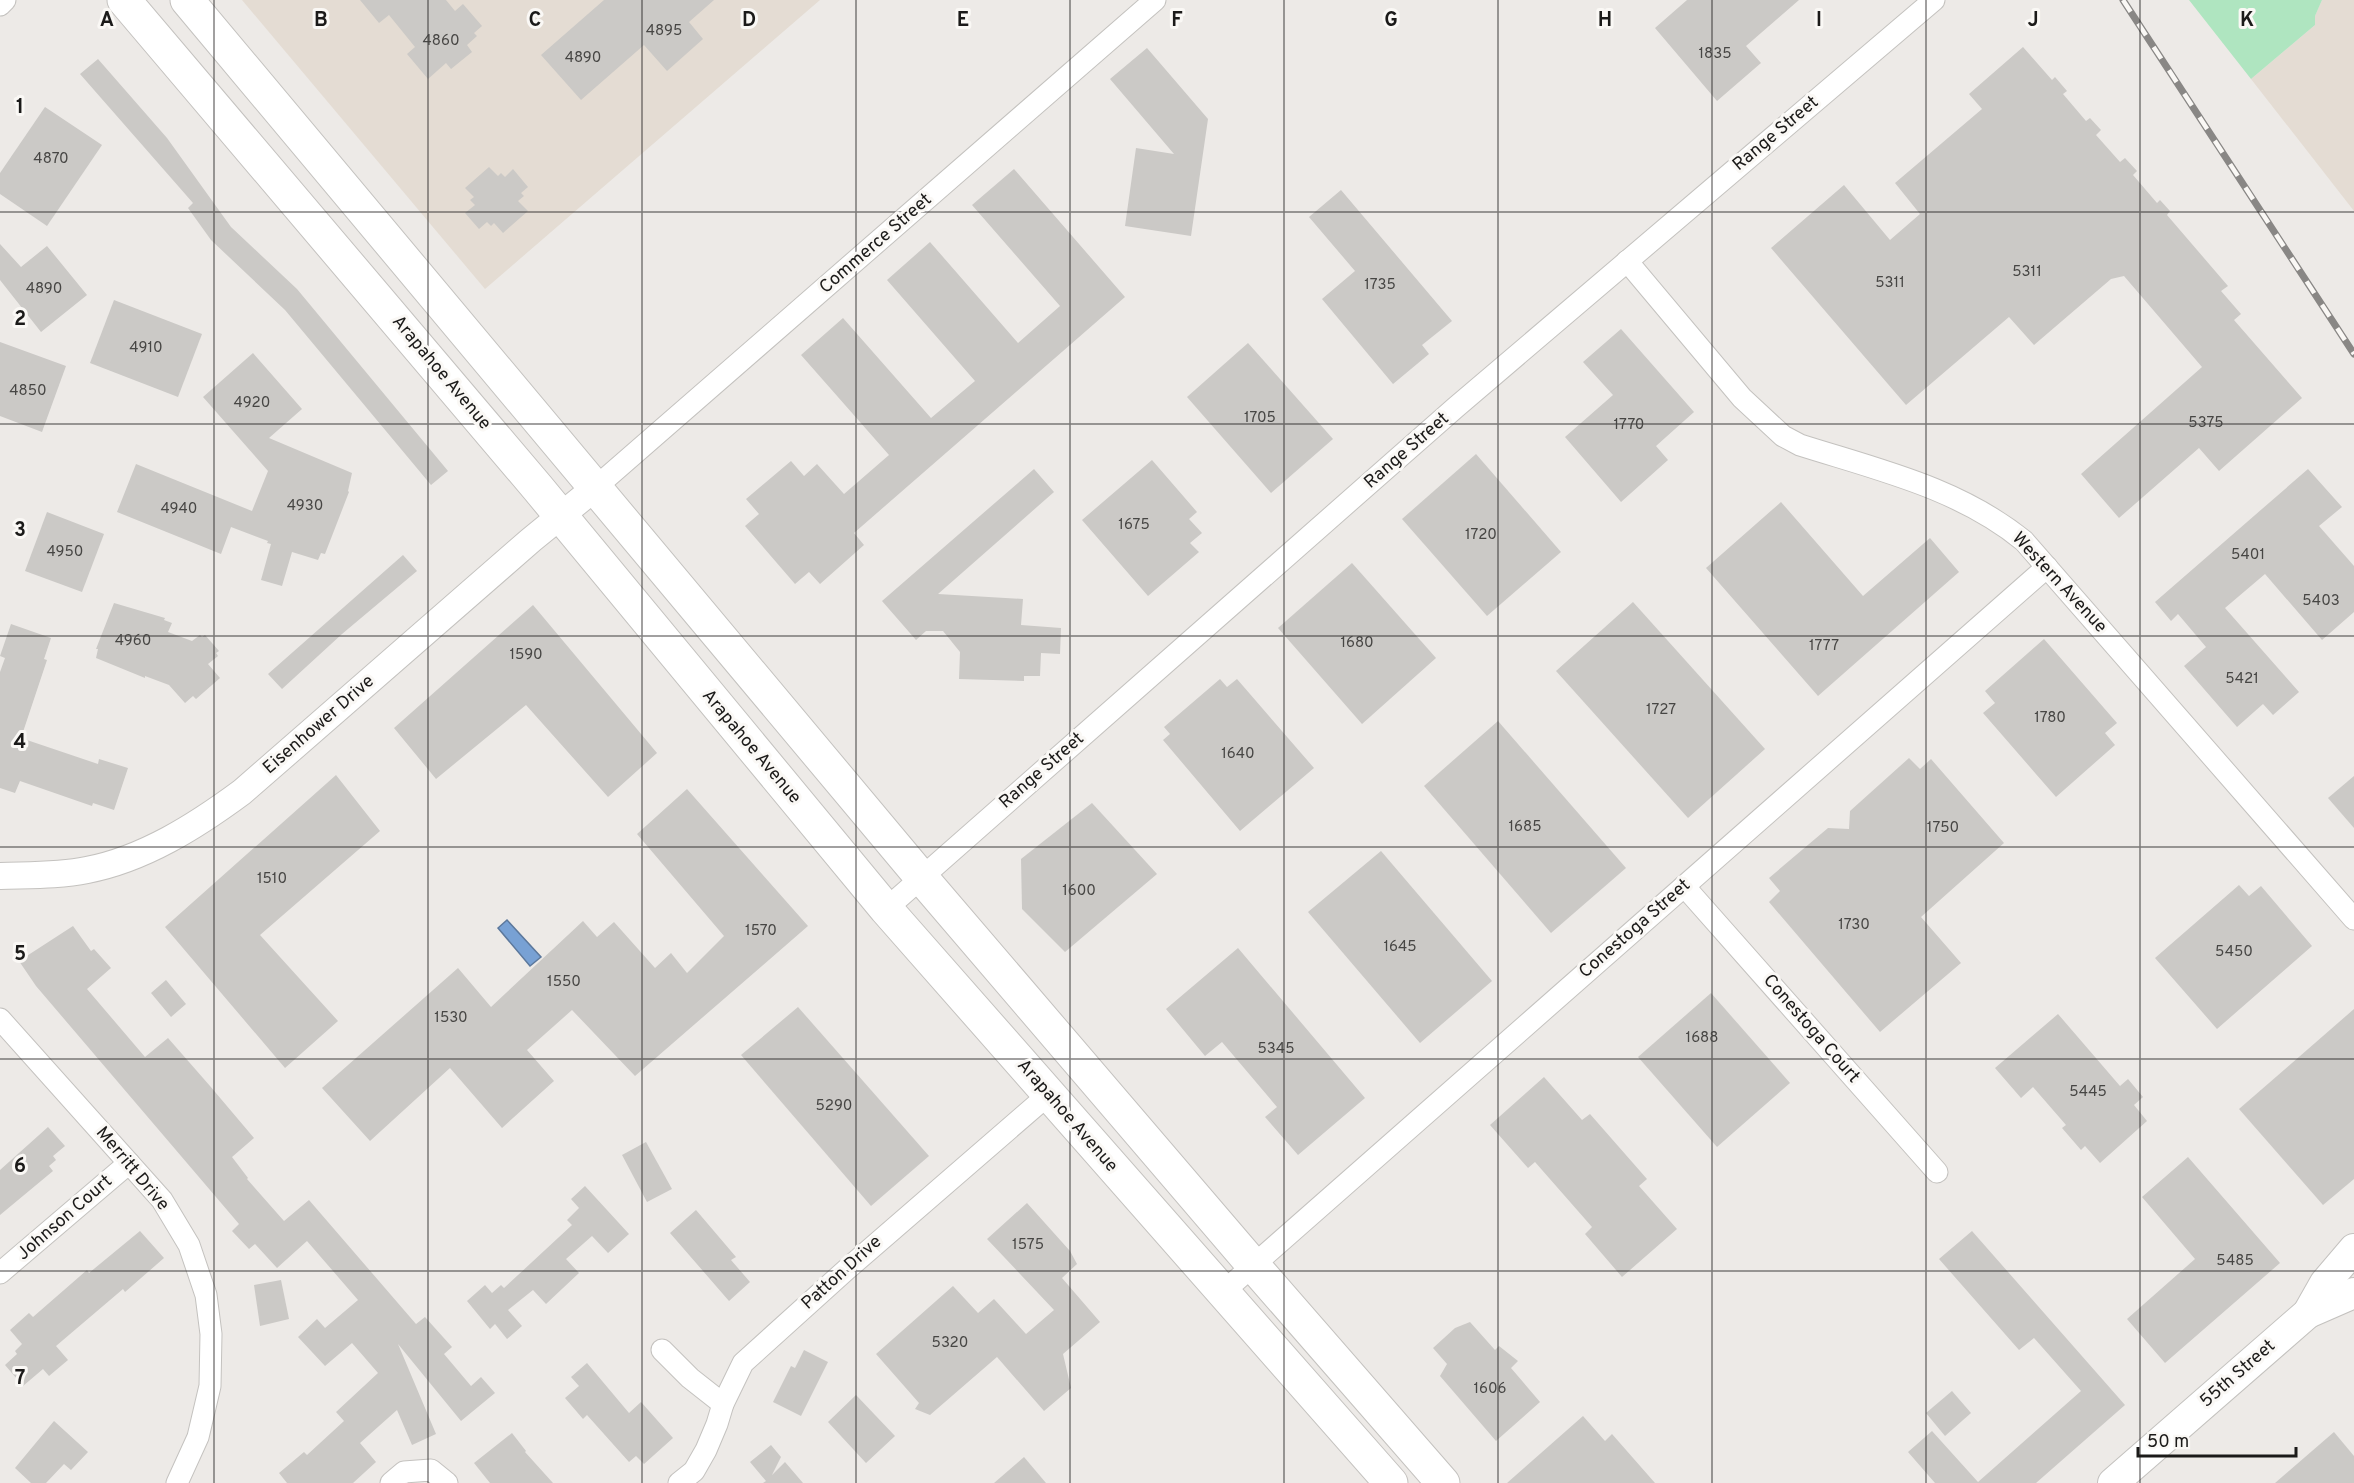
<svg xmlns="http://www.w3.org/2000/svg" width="2354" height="1483" viewBox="0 0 2354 1483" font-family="Overpass,sans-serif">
  <rect width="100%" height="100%" fill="#edeae7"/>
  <g fill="#e4dcd3">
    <polygon points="242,0 820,0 485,289"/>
    <polygon points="2322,0 2354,0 2354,211 2251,79 2315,25 2315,16"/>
  </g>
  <polygon fill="#afe5c0" points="2189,0 2322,0 2315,16 2315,25 2251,79"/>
  <polygon fill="#78a1d4" stroke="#5c789c" stroke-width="1.5" points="507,920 541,957 530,966 498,928"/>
  <g fill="#cbc9c6">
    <polygon points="360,0 446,0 455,11 463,4 482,26 474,33 477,36 467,45 472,52 451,69 446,63 428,79 407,54 415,47 389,15 379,23"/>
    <polygon points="604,0 714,0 689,22 703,39 667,71 644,45 581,100 541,55"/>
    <polygon points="1687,0 1799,0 1746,46 1761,63 1717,101 1655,28"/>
    <polygon points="2023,47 2052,80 2055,77 2067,91 2063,94 2086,121 2090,118 2101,130 2096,135 2120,162 2125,158 2137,171 2133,175 2157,203 2160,200 2170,211 2167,215 2228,286 2221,291 2241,314 2234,320 2302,398 2219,471 2199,448 2119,518 2081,474 2202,367 2124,276 2111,279 2034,345 2009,317 1906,405 1771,248 1844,185 1890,240 1920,214 1895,183 1982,109 1969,94"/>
    <polygon points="1147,48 1208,119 1191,236 1125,226 1136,148 1174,154 1110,79"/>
    <polygon points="98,59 167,138 231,227 297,289 448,471 431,485 285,310 211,240 188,208 193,203 80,74"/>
    <polygon points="45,107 102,145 47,226 0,194 0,173"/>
    <polygon points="489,167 498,176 501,173 505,177 513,169 528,187 521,193 524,196 518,201 528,211 503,233 494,223 491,226 487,222 479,229 465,213 475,205 470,200 474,197 465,188"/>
    <polygon points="1014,169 1125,297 854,533 864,545 820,584 809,572 795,584 745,526 759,514 746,499 791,461 804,476 817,464 844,494 889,455 801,355 843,318 931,418 975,381 887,280 930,242 1018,343 1060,306 972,205"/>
    <polygon points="1341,190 1452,321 1422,345 1429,354 1393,384 1322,299 1355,271 1309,217"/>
    <polygon points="0,244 21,267 47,246 87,295 41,332 0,280"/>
    <polygon points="114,300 202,334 178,397 90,363"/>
    <polygon points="1621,329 1694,412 1656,446 1668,460 1621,502 1565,437 1613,395 1583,362"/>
    <polygon points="0,342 66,366 42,432 0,416"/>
    <polygon points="1248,343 1333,439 1271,493 1187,397"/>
    <polygon points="253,353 302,409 269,438 352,473 348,491 349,492 325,554 321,553 318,560 292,552 282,586 261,580 271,544 267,543 268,541 231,527 221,554 117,512 136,464 252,511 268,471 203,397"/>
    <polygon points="1476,454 1561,552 1487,616 1402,519"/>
    <polygon points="1152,460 1197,512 1189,519 1202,533 1190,543 1199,552 1148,596 1082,520"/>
    <polygon points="1034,469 1054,492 938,594 1023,599 1021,625 1061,628 1060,654 1041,653 1040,676 1024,676 1024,681 959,679 960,652 943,631 926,631 916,640 882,601"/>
    <polygon points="2308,469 2342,507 2319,526 2354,566 2354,612 2322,640 2265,574 2225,608 2299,692 2273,715 2263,704 2237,727 2184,666 2206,647 2178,614 2171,621 2155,602"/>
    <polygon points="1781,502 1863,596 1930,538 1959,572 1818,696 1706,568"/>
    <polygon points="47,512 104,534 82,592 25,571"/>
    <polygon points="403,555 417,571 342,634 282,689 268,674"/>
    <polygon points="1352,563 1436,658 1362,724 1278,628"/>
    <polygon points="1633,602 1765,749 1688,818 1556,671"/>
    <polygon points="114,603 165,618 164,620 172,623 168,632 192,641 200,635 202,637 205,635 219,651 216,653 218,656 208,664 220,678 196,699 193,696 185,703 169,685 145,676 145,678 96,658 98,649 96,649"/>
    <polygon points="533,605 657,753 608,797 526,705 436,779 394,728"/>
    <polygon points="11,624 51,638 44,659 47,660 21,738 98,764 99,759 128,768 114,810 93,803 92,806 20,781 15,793 0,788 0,672 5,658 0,656"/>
    <polygon points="2044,639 2117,723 2105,733 2115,745 2056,797 1983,713 1995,703 1985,691"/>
    <polygon points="1220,679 1227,687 1237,679 1314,768 1240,831 1163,740 1170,734 1164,727"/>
    <polygon points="1498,721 1626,868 1551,933 1424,786"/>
    <polygon points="1909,758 1920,769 1931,759 2004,843 1921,917 1961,963 1880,1032 1769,902 1780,891 1769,878 1828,828 1849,829 1850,811"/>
    <polygon points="336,775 380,831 260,935 338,1021 285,1068 165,927"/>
    <polygon points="2354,776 2354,828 2328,798"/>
    <polygon points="687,789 808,926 635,1076 572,1010 527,1050 554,1081 502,1128 450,1068 370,1141 322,1088 458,968 491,1007 583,921 597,937 614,922 655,968 671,953 687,973 724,936 637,834"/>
    <polygon points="1092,803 1157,874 1065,952 1022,909 1021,859"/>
    <polygon points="1381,851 1492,981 1420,1043 1308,912"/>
    <polygon points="2239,885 2249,896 2261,886 2312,946 2217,1029 2155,958"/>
    <polygon points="73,926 91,951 94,949 111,968 87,989 145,1057 168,1038 210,1086 254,1138 232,1157 248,1178 247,1179 284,1221 309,1200 416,1324 425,1317 452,1347 444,1354 471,1386 481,1377 495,1393 461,1421 398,1344 436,1434 412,1445 397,1410 360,1443 376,1462 353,1483 287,1483 279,1473 304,1452 307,1455 344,1421 336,1412 378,1373 352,1343 325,1366 298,1337 317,1319 325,1328 358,1300 307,1241 277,1268 255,1244 249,1249 232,1231 239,1224 36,986 19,961"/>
    <polygon points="1238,948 1365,1098 1298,1155 1265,1117 1277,1107 1222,1042 1205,1056 1166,1009"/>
    <polygon points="166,980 186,1004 171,1017 151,993"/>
    <polygon points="1711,993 1790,1083 1717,1147 1638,1057"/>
    <polygon points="798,1007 929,1156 871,1206 741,1055"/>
    <polygon points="2354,1009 2354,1179 2323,1205 2239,1109"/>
    <polygon points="2058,1014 2120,1086 2128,1079 2143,1097 2134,1105 2147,1121 2100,1163 2085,1146 2081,1150 2062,1128 2066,1125 2033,1087 2021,1098 1995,1068"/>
    <polygon points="1544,1077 1582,1120 1590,1114 1647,1179 1639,1186 1677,1229 1622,1277 1585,1234 1592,1227 1535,1162 1528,1168 1490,1125"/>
    <polygon points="48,1127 65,1146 53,1156 56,1160 49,1166 53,1171 0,1215 0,1170"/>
    <polygon points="646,1142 672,1189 647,1202 622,1155"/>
    <polygon points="2188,1157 2280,1263 2165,1363 2127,1319 2195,1259 2142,1197"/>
    <polygon points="585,1186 629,1234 608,1253 592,1236 566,1259 579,1273 546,1304 533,1290 508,1310 522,1326 507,1339 495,1324 490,1329 467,1301 485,1285 492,1293 501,1285 504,1288 572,1225 567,1220 579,1208 571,1199"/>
    <polygon points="1027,1203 1070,1251 1077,1264 1062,1278 1100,1322 1063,1354 1071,1388 1044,1411 997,1357 930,1415 915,1409 919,1403 876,1354 953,1286 978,1313 994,1299 1026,1334 1054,1310 987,1239"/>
    <polygon points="696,1210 736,1257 731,1260 750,1282 729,1301 670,1233"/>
    <polygon points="140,1231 164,1258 125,1292 123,1289 56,1346 68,1360 49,1376 43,1369 23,1386 5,1365 17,1354 15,1351 22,1344 10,1330 29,1313 33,1317 87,1270 89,1273"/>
    <polygon points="1972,1231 2125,1405 2036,1483 1935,1483 1908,1452 1932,1431 1978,1482 2081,1391 2034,1338 2019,1350 1939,1259"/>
    <polygon points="281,1280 289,1319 260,1326 254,1285"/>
    <polygon points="1470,1322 1495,1350 1499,1346 1518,1361 1511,1368 1540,1402 1496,1441 1440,1376 1447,1364 1433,1348 1455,1328"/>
    <polygon points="804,1350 828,1362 801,1416 773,1402 791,1366 795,1368"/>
    <polygon points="587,1363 629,1413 641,1402 673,1438 644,1464 636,1456 629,1462 587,1415 583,1419 565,1398 579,1386 571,1377"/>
    <polygon points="1952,1391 1971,1413 1945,1436 1926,1413"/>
    <polygon points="856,1395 895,1436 866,1463 828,1422"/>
    <polygon points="1583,1416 1605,1441 1612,1434 1655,1483 1507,1483"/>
    <polygon points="54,1421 88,1452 71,1470 64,1464 46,1483 31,1483 15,1468"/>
    <polygon points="2334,1432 2354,1456 2354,1483 2275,1483"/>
    <polygon points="512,1433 526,1451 525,1452 553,1483 490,1483 474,1463"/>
    <polygon points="771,1445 781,1457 772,1475 785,1462 803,1483 763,1483 766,1481 750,1462"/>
    <polygon points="1024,1457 1046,1483 994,1483"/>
  </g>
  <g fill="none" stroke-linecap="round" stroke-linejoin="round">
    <defs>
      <g id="minor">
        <polyline points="0,5 5,0"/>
        <path d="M1627 261 1742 398 1783 436 1800 445C1879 470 1959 488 2024 541L2354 919"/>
        <polyline points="596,487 1155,0"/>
        <polyline points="1684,886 1937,1172"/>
        <polyline points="886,909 1455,408 1934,0"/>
        <polyline points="0,1019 162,1200 189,1245 206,1295 211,1334 210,1386 198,1437 177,1483"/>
        <polyline points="0,1273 129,1163"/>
        <polyline points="1223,1292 2047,567"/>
        <polyline points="662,1350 690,1378 723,1404"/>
        <polyline points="391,1483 404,1472 431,1470 447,1483"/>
        <polyline points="679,1483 694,1471 706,1450 717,1424 723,1404 743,1363 846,1270 1048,1095"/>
      </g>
      <path id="tertiary" d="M0 876C29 875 59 876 87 870 144 859 196 826 242 792L531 540 596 487"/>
      <g id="secondary">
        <polyline points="2308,1313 2354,1293"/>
        <polyline points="2113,1483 2308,1313 2325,1283 2354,1249"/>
      </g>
      <g id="primary">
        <polyline points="124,0 537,487 886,909 1391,1483"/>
        <polyline points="187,0 921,877 1253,1265 1443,1483"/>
      </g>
    </defs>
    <use href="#minor" stroke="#c4c2bf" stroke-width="23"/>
    <use href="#tertiary" stroke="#c4c2bf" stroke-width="28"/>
    <use href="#secondary" stroke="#c4c2bf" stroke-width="32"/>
    <use href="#primary" stroke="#c4c2bf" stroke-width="35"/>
    <use href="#minor" stroke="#fff" stroke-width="21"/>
    <use href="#tertiary" stroke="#fff" stroke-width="26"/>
    <use href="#secondary" stroke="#fff" stroke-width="30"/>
    <use href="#primary" stroke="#fff" stroke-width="33"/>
    <defs>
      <polyline id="rail" points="2123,0 2354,354"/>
    </defs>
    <use href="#rail" stroke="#898785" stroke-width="7"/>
    <use href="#rail" stroke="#faf8f5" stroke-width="4.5" stroke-dasharray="14" stroke-linecap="butt"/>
  </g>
  <path fill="none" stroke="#1b1a19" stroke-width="1.5" stroke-opacity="0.55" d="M214 0V1483M428 0V1483M642 0V1483M856 0V1483M1070 0V1483M1284 0V1483M1498 0V1483M1712 0V1483M1926 0V1483M2140 0V1483M0 212H2354M0 424H2354M0 636H2354M0 847H2354M0 1059H2354M0 1271H2354"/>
  <g text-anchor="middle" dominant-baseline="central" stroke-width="6" stroke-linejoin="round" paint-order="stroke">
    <g font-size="15" fill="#474644">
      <text x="664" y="31">4895</text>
      <text x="441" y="41">4860</text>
      <text x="1715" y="54">1835</text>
      <text x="583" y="58">4890</text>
      <text x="51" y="159">4870</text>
      <text x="2027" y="272">5311</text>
      <text x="1890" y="283">5311</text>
      <text x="1380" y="285">1735</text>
      <text x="44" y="289">4890</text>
      <text x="146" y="348">4910</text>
      <text x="28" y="391">4850</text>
      <text x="252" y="403">4920</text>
      <text x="1260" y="418">1705</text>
      <text x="2206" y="423">5375</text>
      <text x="1629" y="425">1770</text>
      <text x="305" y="506">4930</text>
      <text x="179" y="509">4940</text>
      <text x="1134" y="525">1675</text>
      <text x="1481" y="535">1720</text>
      <text x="65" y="552">4950</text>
      <text x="2248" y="555">5401</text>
      <text x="2321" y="601">5403</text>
      <text x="133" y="641">4960</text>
      <text x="1357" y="643">1680</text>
      <text x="1824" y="646">1777</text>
      <text x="526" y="655">1590</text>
      <text x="2242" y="679">5421</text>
      <text x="1661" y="710">1727</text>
      <text x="2050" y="718">1780</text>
      <text x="1238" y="754">1640</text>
      <text x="1525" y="827">1685</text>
      <text x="1943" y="828">1750</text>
      <text x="272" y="879">1510</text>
      <text x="1079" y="891">1600</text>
      <text x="1854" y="925">1730</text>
      <text x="761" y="931">1570</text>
      <text x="1400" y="947">1645</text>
      <text x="2234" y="952">5450</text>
      <text x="564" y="982">1550</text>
      <text x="451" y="1018">1530</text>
      <text x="1702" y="1038">1688</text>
      <text x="1276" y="1049">5345</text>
      <text x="2088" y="1092">5445</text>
      <text x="834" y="1106">5290</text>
      <text x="1028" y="1245">1575</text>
      <text x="2235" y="1261">5485</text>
      <text x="950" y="1343">5320</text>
      <text x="1490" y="1389">1606</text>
    </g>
    <g font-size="18" fill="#1b1a19" stroke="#faf8f5">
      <text transform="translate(1776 134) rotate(-40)">Range Street</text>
      <text transform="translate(876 244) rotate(-41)">Commerce Street</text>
      <text transform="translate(441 373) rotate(50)">Arapahoe Avenue</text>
      <text transform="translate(1407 451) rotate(-41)">Range Street</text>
      <text transform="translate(2059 583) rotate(47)">Western Avenue</text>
      <text transform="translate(319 725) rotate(-41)">Eisenhower Drive</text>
      <text transform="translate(751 747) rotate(50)">Arapahoe Avenue</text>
      <text transform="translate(1042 771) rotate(-41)">Range Street</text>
      <text transform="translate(1635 929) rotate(-41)">Conestoga Street</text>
      <text transform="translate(1811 1029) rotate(49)">Conestoga Court</text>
      <text transform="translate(1067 1116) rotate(49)">Arapahoe Avenue</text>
      <text transform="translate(132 1169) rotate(50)">Merritt Drive</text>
      <text transform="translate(65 1218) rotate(-41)">Johnson Court</text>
      <text transform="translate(842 1273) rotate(-42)">Patton Drive</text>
      <text transform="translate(2238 1374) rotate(-41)">55th Street</text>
    </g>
  </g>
  <g font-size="20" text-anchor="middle" font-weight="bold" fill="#1b1a19" stroke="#faf8f5" stroke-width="6" stroke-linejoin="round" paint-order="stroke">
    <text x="107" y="26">A</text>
    <text x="321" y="26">B</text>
    <text x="535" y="26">C</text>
    <text x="749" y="26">D</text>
    <text x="963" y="26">E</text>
    <text x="1177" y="26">F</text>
    <text x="1391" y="26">G</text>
    <text x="1605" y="26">H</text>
    <text x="1819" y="26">I</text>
    <text x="2033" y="26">J</text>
    <text x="2247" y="26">K</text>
    <text x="20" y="113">1</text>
    <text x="20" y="325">2</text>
    <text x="20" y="536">3</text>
    <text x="20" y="748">4</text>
    <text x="20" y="960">5</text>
    <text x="20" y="1172">6</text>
    <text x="20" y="1384">7</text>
  </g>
  <path d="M2138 1447v9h158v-9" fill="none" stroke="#1b1a19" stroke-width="3"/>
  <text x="2147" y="1447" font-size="18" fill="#1b1a19" stroke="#faf8f5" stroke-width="4.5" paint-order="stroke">50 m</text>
</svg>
